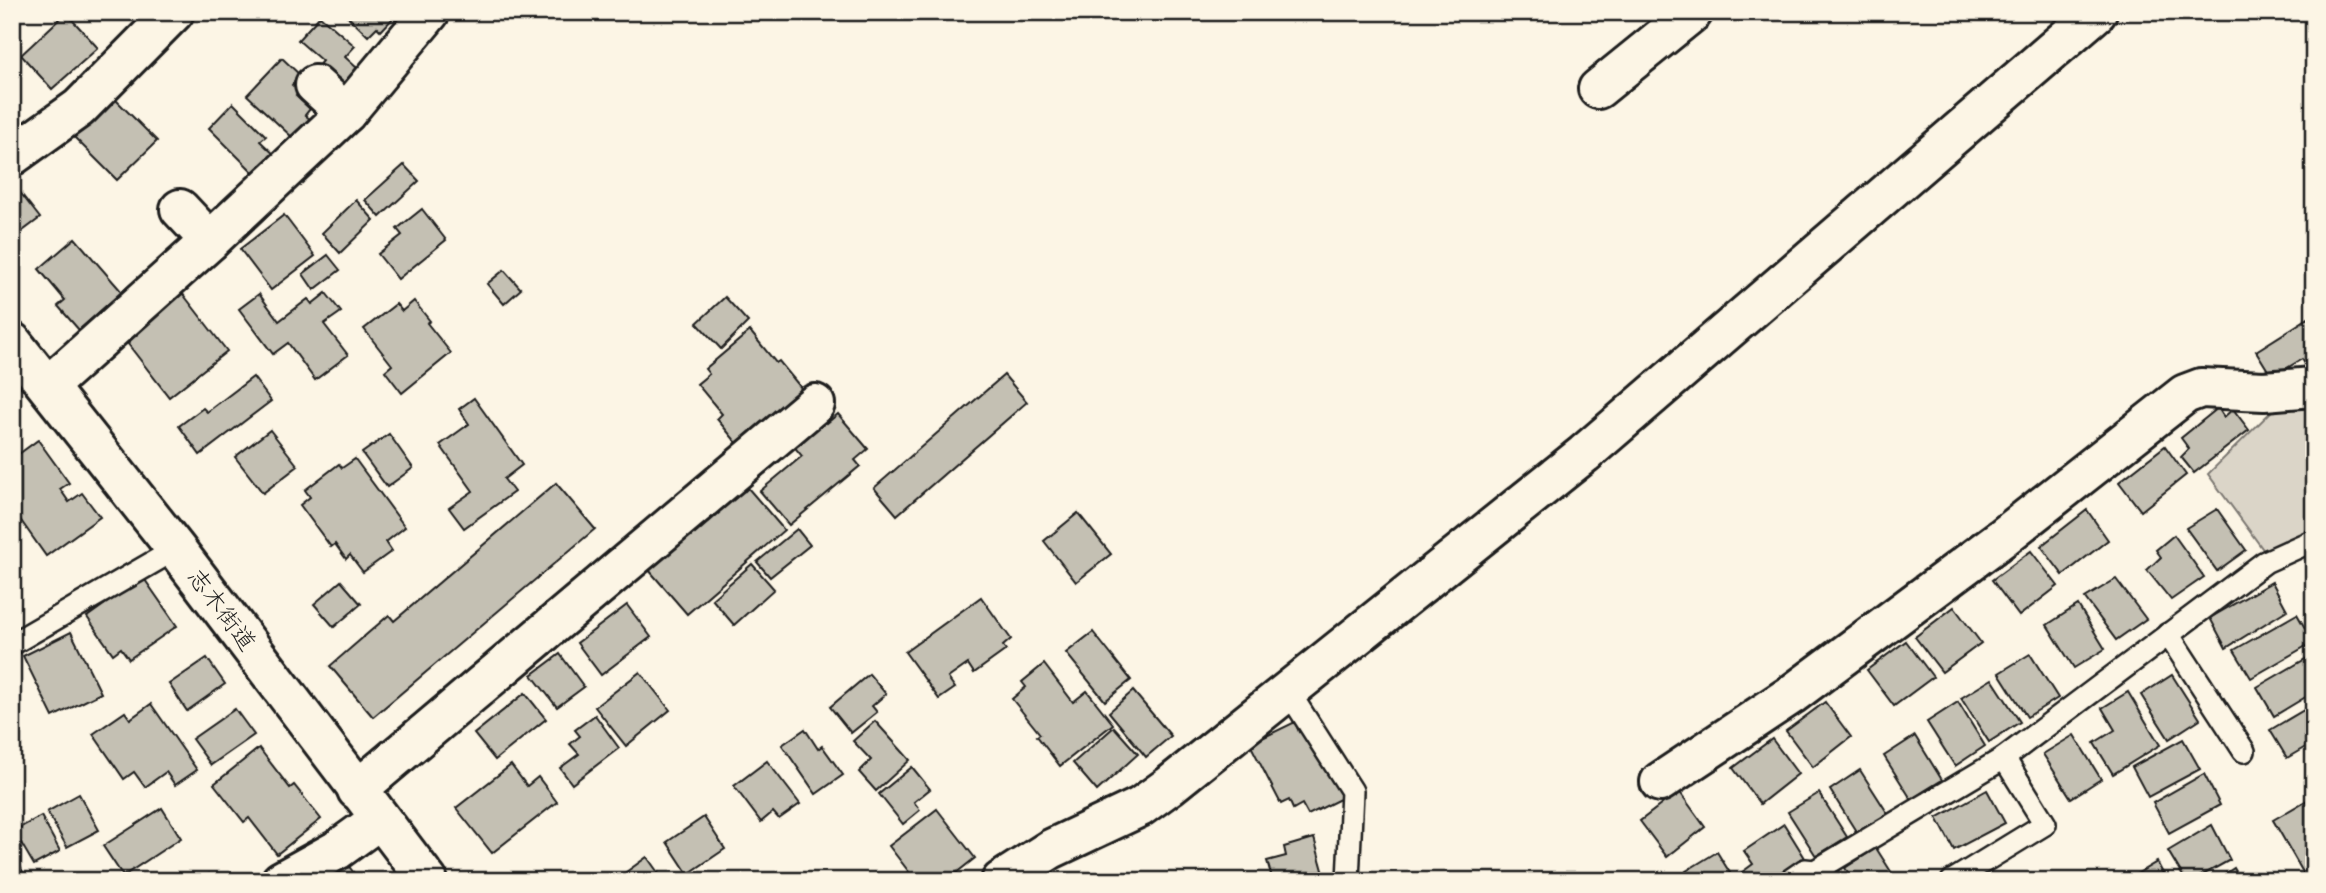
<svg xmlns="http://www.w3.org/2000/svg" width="2326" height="893" viewBox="0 0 2326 893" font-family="'Architects Daughter','Klee One',sans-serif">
  <rect width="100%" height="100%" fill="#fcf5e5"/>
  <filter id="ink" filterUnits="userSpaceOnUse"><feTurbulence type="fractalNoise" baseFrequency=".0143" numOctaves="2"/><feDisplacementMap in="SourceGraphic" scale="14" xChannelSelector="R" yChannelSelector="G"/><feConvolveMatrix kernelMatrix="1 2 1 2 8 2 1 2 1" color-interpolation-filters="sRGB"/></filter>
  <g filter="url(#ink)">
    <polygon fill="#dbd5c8" stroke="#7c7872" stroke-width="2" points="2314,387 2314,540 2270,559 2208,474 2295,388"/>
    <g fill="#c4c0b3" stroke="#1c1c1c" stroke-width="2">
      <polygon points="343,12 393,12 396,15 381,31 377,27 368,36"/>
      <polygon points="66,13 98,48 52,89 21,55"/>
      <polygon points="320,16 355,46 345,57 357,68 340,87 317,67 322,61 298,40"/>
      <polygon points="282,58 300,75 292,85 300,92 296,96 310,109 305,115 311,120 294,139 247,95"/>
      <polygon points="114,98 157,141 117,180 74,137"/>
      <polygon points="233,103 266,136 260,141 278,158 258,177 209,128"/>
      <polygon points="404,165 419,181 380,217 365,200"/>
      <polygon points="12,182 40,218 12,239"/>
      <polygon points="356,200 374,220 340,253 322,233"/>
      <polygon points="422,209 446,240 398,279 378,254 402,235 397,229"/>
      <polygon points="284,215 315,256 271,290 240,249"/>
      <polygon points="75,238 122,292 79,330 58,306 65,300 39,269"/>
      <polygon points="328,255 340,270 314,290 303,274"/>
      <polygon points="504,270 521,289 504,304 487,284"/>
      <polygon points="179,289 227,351 169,397 121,335"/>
      <polygon points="326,293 341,312 324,324 348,355 315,380 288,343 273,354 239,309 259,294 279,321 308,299 312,304"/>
      <polygon points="725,297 748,322 721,349 697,323"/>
      <polygon points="414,301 430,321 427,323 451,353 402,393 385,371 392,365 364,329 396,304 402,311"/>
      <polygon points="2313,315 2314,367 2309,370 2302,359 2272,377 2256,351"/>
      <polygon points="750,331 776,363 779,361 802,389 772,415 775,419 741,448 717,419 722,414 697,384 709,374 705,369"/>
      <polygon points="1004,375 1027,402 897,515 874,488"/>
      <polygon points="253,377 271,401 200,455 179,426 203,408 207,412"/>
      <polygon points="474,398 522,465 504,479 514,492 464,528 449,508 473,491 440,445 469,424 459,409"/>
      <polygon points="2218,408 2224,417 2233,409 2249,430 2194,473 2181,457 2189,449 2181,438"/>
      <polygon points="818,412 827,423 838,414 868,449 855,460 860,466 789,525 760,491 802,456 787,438"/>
      <polygon points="270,430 298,466 263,493 235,457"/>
      <polygon points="389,434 413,468 387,487 362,453"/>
      <polygon points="38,440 69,483 60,489 69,502 82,493 100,517 46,556 12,508 12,459"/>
      <polygon points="2165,446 2186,475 2141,511 2119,482"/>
      <polygon points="355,459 405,527 386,542 392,551 363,572 350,555 346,559 335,544 331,547 300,505 310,497 305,490 339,464 342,468"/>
      <polygon points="556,483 595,529 373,717 330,666 389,615 394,621"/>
      <polygon points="739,484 745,491 748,488 784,530 687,614 642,562 686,524 695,534 719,513 714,506"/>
      <polygon points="2217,509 2246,550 2217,571 2186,528"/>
      <polygon points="2087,510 2108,540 2063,575 2041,546"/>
      <polygon points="1078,513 1111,554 1076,582 1044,541"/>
      <polygon points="797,529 810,545 770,577 757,562"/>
      <polygon points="2174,535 2204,577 2171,600 2147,570 2161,557 2156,550"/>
      <polygon points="2031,551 2058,586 2019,616 1992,580"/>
      <polygon points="752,564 774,589 734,625 712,599"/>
      <polygon points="143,577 177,626 129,659 121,648 113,654 87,617"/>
      <polygon points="2116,579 2146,619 2116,640 2085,598"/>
      <polygon points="341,581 361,604 334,627 314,604"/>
      <polygon points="2272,582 2287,610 2226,648 2210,618"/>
      <polygon points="981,597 1011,639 1003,646 1006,650 974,673 968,664 948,678 955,688 939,699 905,652"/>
      <polygon points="627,605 651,637 601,675 577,643"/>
      <polygon points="2078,605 2105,649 2074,668 2047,625"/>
      <polygon points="1954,607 1981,643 1942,672 1915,637"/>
      <polygon points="2297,614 2313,642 2251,678 2234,650"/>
      <polygon points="71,632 101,693 53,717 23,656"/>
      <polygon points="1093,632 1131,680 1105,701 1066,653"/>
      <polygon points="1906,641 1933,677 1894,706 1867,670"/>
      <polygon points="560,654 584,687 557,707 532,675"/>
      <polygon points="2030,654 2058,698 2027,717 1999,673"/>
      <polygon points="2314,654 2314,692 2274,716 2257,687"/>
      <polygon points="207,658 225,684 187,711 169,684"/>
      <polygon points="1044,664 1073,702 1087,691 1113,724 1060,766 1037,736 1040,734 1012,699 1026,687 1022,682"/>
      <polygon points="640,672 670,710 626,746 595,707"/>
      <polygon points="869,674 886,694 872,706 877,712 851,733 830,707"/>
      <polygon points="2172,675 2200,719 2169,739 2141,695"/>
      <polygon points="1992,679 2020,722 1989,742 1961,698"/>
      <polygon points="1133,691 1171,736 1146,757 1109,712"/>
      <polygon points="2128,692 2160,745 2113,774 2094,743 2115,730 2102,708"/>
      <polygon points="525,693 546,719 495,760 474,734"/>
      <polygon points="1825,702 1851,737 1813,767 1786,731"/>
      <polygon points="1958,702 1985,746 1955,766 1927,722"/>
      <polygon points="151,704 197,770 175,785 166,772 145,787 134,772 124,779 93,734 125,712 130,719"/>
      <polygon points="2314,704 2314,742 2287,758 2270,730"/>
      <polygon points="235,709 254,735 211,765 192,739"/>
      <polygon points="595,715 619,748 572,784 560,768 579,754 570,744 580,736 575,730"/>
      <polygon points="875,721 910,760 876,791 859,772 871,760 853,741"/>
      <polygon points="1295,722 1299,732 1309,727 1344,797 1308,815 1302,804 1293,809 1289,800 1281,804 1250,744"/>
      <polygon points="1114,727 1138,754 1097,791 1073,763"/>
      <polygon points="805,729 818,749 822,746 843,775 816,794 782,745"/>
      <polygon points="2074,735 2101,779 2071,798 2043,754"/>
      <polygon points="1915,736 1942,780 1911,799 1884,756"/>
      <polygon points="1772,739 1798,774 1760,804 1733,768"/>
      <polygon points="2183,739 2200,769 2148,797 2132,767"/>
      <polygon points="259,748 290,788 294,785 321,819 277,854 249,818 244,822 214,784"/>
      <polygon points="767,761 800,804 779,819 773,812 761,822 734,786"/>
      <polygon points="511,765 527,786 538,777 557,802 492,853 456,808"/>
      <polygon points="912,767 930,789 914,802 920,810 903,824 879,794"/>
      <polygon points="1860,770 1888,814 1857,833 1830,790"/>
      <polygon points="2204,774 2220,805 2169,833 2153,803"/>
      <polygon points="1987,790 2005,823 1954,850 1937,818"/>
      <polygon points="1679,791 1705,827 1667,857 1640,821"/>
      <polygon points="1819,793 1847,837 1816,856 1788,812"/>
      <polygon points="79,794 99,830 67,847 47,812"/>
      <polygon points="2314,796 2314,881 2308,881 2273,820"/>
      <polygon points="162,808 181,838 123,876 103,846"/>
      <polygon points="937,809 975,858 946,881 916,881 889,846"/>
      <polygon points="41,816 60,851 34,865 14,831"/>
      <polygon points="704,817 725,849 688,874 667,842"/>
      <polygon points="1784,824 1805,858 1769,881 1747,881 1741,873 1753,864 1744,851"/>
      <polygon points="2212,825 2230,860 2192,881 2186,881 2168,851"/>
      <polygon points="1314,838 1326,881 1273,881 1267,861 1286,856 1284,847"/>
      <polygon points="1876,848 1897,881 1854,881 1845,868"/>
      <polygon points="12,851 26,878 21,881 12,881"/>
      <polygon points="1717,852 1735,881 1692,881 1686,871"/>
      <polygon points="647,857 664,881 615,881 615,880"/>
      <polygon points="344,860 360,881 318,881"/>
      <polygon points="2157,862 2167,881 2125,881"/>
      <polygon points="2234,868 2241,881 2214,881"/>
      <polygon points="209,874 214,881 199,881"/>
    </g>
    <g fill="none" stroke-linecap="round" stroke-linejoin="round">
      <defs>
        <g id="service">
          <polyline points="2168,634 2244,751"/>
          <polyline points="12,644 176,549"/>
          <polyline points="1288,691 1352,791 1348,881"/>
          <polyline points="1789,881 1805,870 1815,871 2004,758 2265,562 2314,540"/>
          <polyline points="1952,881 2045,824 2004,758"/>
        </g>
        <g id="minor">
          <polyline points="315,85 346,113"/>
          <polyline points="1598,89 1693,12"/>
          <polyline points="12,156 79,108 174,12"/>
          <polyline points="180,209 210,241"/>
          <polyline points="48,386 210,241 346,113 430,12"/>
          <polyline points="1660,782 1791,695 2002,538 2185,394 2201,388 2264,391 2314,387"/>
          <polyline points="357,790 815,404"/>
          <polyline points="281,881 337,850 380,819"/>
        </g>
        <polyline id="tertiary" points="1001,881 1051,849 1140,807 1169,786 1584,454 2097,12"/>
        <polyline id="primary" points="12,342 176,549 428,881"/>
      </defs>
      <use href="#service" stroke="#1c1c1c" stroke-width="26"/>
      <use href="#minor" stroke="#1c1c1c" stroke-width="44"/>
      <use href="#tertiary" stroke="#1c1c1c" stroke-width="44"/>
      <use href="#primary" stroke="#1c1c1c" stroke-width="44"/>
      <use href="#service" stroke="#fcf5e5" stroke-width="21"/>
      <use href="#minor" stroke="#fcf5e5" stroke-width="38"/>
      <use href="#tertiary" stroke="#fcf5e5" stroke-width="38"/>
      <use href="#primary" stroke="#fcf5e5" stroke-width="38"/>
    </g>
  </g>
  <g text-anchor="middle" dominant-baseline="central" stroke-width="7" stroke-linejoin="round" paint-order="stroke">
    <g font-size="24" fill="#1c1c1c" stroke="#fcf5e5">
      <text transform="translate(221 610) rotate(53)">志木街道</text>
    </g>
  </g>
  <rect width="2326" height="893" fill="none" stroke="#fcf5e5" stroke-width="42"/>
  <rect x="21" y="21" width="2284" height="851" fill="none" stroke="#1c1c1c" stroke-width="2.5" filter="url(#ink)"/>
</svg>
